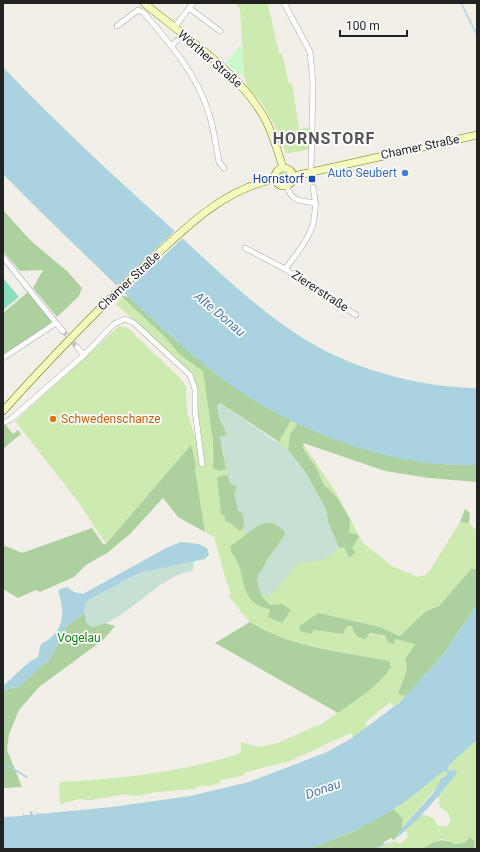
<svg xmlns="http://www.w3.org/2000/svg" width="480" height="852" viewBox="0 0 480 852" font-family="Roboto,sans-serif">
  <rect width="100%" height="100%" fill="#f2efe9"/>
  <g fill="#cdebb0">
    <polygon points="235,3 267,3 268,4 279,54 282,53 289,84 292,83 299,129 310,127 310,149 286,154 274,124 262,103 248,88 244,77 240,9"/>
    <circle cx="284" cy="177" r="7"/>
    <path d="M122 297 165 337 180 355 203 371 213 442 212 462 279 442 291 420 298 423 290 435 297 463 306 473 334 538 344 547 349 558 355 553 351 548 349 533 336 496 324 485 317 469 303 448V443L337 494 363 543 392 566 418 577 425 575 430 570 460 522 469 523 477 531V570L472 568 439 606 426 611 400 636 380 627 319 613 314 630 343 634 347 626H351L357 637C373 633 383 633 394 644L395 639 415 644 405 659 407 669 398 693 406 696 394 707 390 702 365 723 368 727 353 738 351 733 290 761 246 772 242 776 221 780 218 784 209 786 201 785 195 789 157 792 136 796 126 794 91 800 79 799 60 804 59 782C120 779 181 772 239 754L241 751V742L259 747 278 743 323 723 359 698 384 660C352 653 273 643 250 622 242 615 236 604 229 596L231 594 225 577 214 537 205 532 195 469 196 464 191 446 106 544 79 503 15 421 119 326 128 328 183 381 186 387 187 412 196 440 200 437 196 392 187 369 116 304Z"/>
    <polygon points="477,740 477,849 474,849 475,842 467,839 464,843 454,844 447,840 441,839 422,849 379,849 395,841 400,844 408,837 406,831 421,814 433,818 438,826 447,826 451,820 448,813 440,807 439,798 437,797 457,773 454,769 450,771 448,769 449,765"/>
    <polygon points="444,771 448,773 402,829 403,819 394,809"/>
  </g>
  <g fill="#add19e">
    <polygon points="3,210 30,240 68,272 82,288 79,296 57,317 33,288 43,270 20,271 3,251"/>
    <polygon points="28,292 52,322 3,355 3,313"/>
    <path d="M123 296 129 297C179 344 229 388 291 420L279 442 220 403 217 406 220 420 228 435 220 437 226 469 220 471 213 468V442L203 371 180 355 165 337 122 297Z"/>
    <path d="M298 423C341 442 386 457 434 463 448 465 463 465 477 465V482L429 478 385 471 303 443V448L317 469 324 485 336 496 350 519 349 533 357 534 359 537 352 548 356 552 349 558 344 547 339 548 328 522 326 510 306 473 288 450 290 435Z"/>
    <polygon points="5,424 13,434 18,430 21,434 3,449 3,426"/>
    <polygon points="191,445 196,464 195,469 205,532 178,517 163,498 130,534 107,553 86,565 74,577 40,592 36,590 18,598 3,589 3,545 22,553 92,528 103,544 106,544"/>
    <path d="M228 475 230 483 237 487 245 520 242 531C234 529 233 522 225 521V517L221 513 217 477Z"/>
    <polygon points="465,509 470,513 469,523 460,522"/>
    <path d="M261 523H276L286 533 265 563 261 595 270 605 282 604 291 610 282 623 268 617 270 609C235 603 249 571 231 552V546Z"/>
    <polygon points="472,568 477,570 477,605 442,656 406,696 398,694 407,669 405,659 415,644 395,639 394,644 388,642 385,636 370,633 365,639 357,637 351,626 347,626 343,634 314,630 311,634 300,631 299,626 319,613 380,627 400,636 426,611 439,606"/>
    <polygon points="85,613 86,620 92,627 105,623 115,626 103,640 39,687 19,710 9,734 7,750 22,787 3,788 3,693 8,689 20,686 42,665 49,661 67,626"/>
    <path d="M250 622C289 647 339 651 384 660L390 662 391 667C379 686 356 700 338 713L215 643Z"/>
    <polygon points="394,809 403,819 402,829 394,840 391,838 384,842 383,845 373,849 308,849 352,832"/>
    <path d="M470 837 475 842 474 849H422C434 842 441 836 454 844L464 843Z"/>
  </g>
  <g fill="#c6e0d4">
    <path d="M220 403 288 450 306 473 326 511 328 522 339 548 324 560 299 563 271 595H261L257 582 258 575 286 533C269 516 262 522 245 535 243 527 245 520 242 512L238 511 234 494 237 487 230 483 220 437 228 434 220 420 217 406Z"/>
    <path d="M194 561 193 571C158 573 118 633 87 625L84 606 87 601 139 573Z"/>
  </g>
  <polygon fill="#c8facc" points="241,44 244,77 226,63"/>
  <polygon fill="#88e0be" points="4,279 19,297 3,310 3,280"/>
  <g fill="#aad3df">
    <path d="M3 67C59 126 118 180 178 234 222 275 267 319 320 348 364 372 427 388 477 388V465C463 465 449 465 435 464 359 455 282 424 221 378 182 348 146 314 111 280 75 245 38 210 3 174Z"/>
    <path d="M181 542 199 544 207 548 209 555 205 559 139 573 87 601 84 606 85 613 67 626 49 661 42 665 20 686 8 689 3 693V686C15 676 24 664 38 657L41 644C65 632 65 613 58 590L67 587 74 592 83 594 166 548Z"/>
    <path d="M477 605V740L449 765 448 769 450 771 455 769 457 773C442 792 397 849 373 849L394 840 404 826 434 792 441 779 447 775V772L444 771C429 782 415 795 400 805 372 824 340 838 308 849H3V817L23 816V812L24 815H30V812L32 811 33 815 37 814 36 811 39 814 112 807 190 796 249 782 327 752 352 738 400 702 442 656Z"/>
  </g>
  <polygon fill="#f2efe9" points="176,230 184,237 123,294 115,287"/>
  <g fill="none" stroke-linecap="round" stroke-linejoin="round">
    <g stroke="#aad3df" stroke-width="1.5">
      <polyline points="461,3 477,35"/>
      <polyline points="3,763 27,777"/>
    </g>
    <polyline stroke="#c8c6c1" stroke-width="5" stroke-dasharray="5 2.5" stroke-linecap="butt" points="63,331 77,347"/>
    <defs>
      <g id="street">
        <polyline points="284,3 310,52 313,83 311,172"/>
        <polyline points="189,8 220,31"/>
        <path d="M117 26 138 10 143 12C168 41 198 75 209 114 214 129 216 146 219 162L224 168"/>
        <polyline points="174,28 193,3"/>
        <polyline points="171,46 183,35"/>
        <path d="M287 186C291 202 302 201 316 203"/>
        <path d="M313 187C321 223 307 242 285 269L356 315"/>
        <polyline points="245,248 285,269"/>
        <polyline points="3,257 56,323 3,358"/>
        <polyline points="56,323 63,331"/>
        <polyline points="77,347 84,355"/>
        <polyline points="3,423 11,419 84,355 114,324 125,319 134,323 190,375 195,389 195,410 202,464"/>
      </g>
      <g id="secondary">
        <path d="M144 3C184 36 241 74 265 119 273 134 278 152 283 168"/>
        <circle cx="284" cy="177" r="9"/>
        <polyline points="294,176 477,135"/>
        <path d="M3 411C48 361 94 313 143 267 183 231 220 190 275 179"/>
      </g>
    </defs>
    <use href="#street" stroke="#a9a9a9" stroke-width="6"/>
    <use href="#secondary" stroke="#707d05" stroke-width="8"/>
    <use href="#street" stroke="#fff" stroke-width="5"/>
    <use href="#secondary" stroke="#f7fabf" stroke-width="7"/>
  </g>
  <circle fill="#3f7fe0" stroke="#fff" stroke-width="1.5" cx="405" cy="173" r="4"/>
  <rect fill="#1a4fb4" stroke="#fff" stroke-width="1.5" x="308" y="175" width="8" height="8" rx="2"/>
  <circle fill="#e8710a" stroke="#fff" stroke-width="1.5" cx="53" cy="419" r="4"/>
  <g text-anchor="middle" dominant-baseline="central" stroke-width="3.5" stroke-linejoin="round" paint-order="stroke">
    <g font-size="12" fill="#222" stroke="#fff">
      <text transform="translate(210 59) rotate(41)">Wörther Straße</text>
      <text transform="translate(420 147) rotate(-12)">Chamer Straße</text>
      <text transform="translate(129 281) rotate(-43)">Chamer Straße</text>
      <text transform="translate(320 291) rotate(33)">Ziererstraße</text>
    </g>
    <g font-size="12" fill="#366cbe" stroke="#fff" text-anchor="end">
      <text x="397" y="173">Auto Seubert</text>
    </g>
    <g font-size="12" fill="#164399" stroke="#fff" text-anchor="end">
      <text x="304" y="179">Hornstorf</text>
    </g>
    <g font-size="12" fill="#c56008" stroke="#fff" text-anchor="start">
      <text x="61" y="419">Schwedenschanze</text>
    </g>
    <g font-size="12" fill="#0c8416" stroke="#fff">
      <text x="79" y="638">Vogelau</text>
    </g>
    <g font-size="13" font-style="italic" fill="#4a7aab" stroke="#fff">
      <text transform="translate(220 314) rotate(40)">Alte Donau</text>
      <text transform="translate(323 789) rotate(-19)">Donau</text>
    </g>
    <g font-size="16" font-weight="bold" letter-spacing="1" fill="#555" stroke="#fff">
      <text x="324" y="138">HORNSTORF</text>
    </g>
  </g>
  <rect width="480" height="852" fill="none" stroke="#222222" stroke-width="8"/>
  <path d="M340 30v6h67v-6" fill="none" stroke="#222222" stroke-width="2"/>
  <text x="346" y="30" font-size="12" fill="#222222" stroke="#ffffff" stroke-width="3" paint-order="stroke">100 m</text>
</svg>
